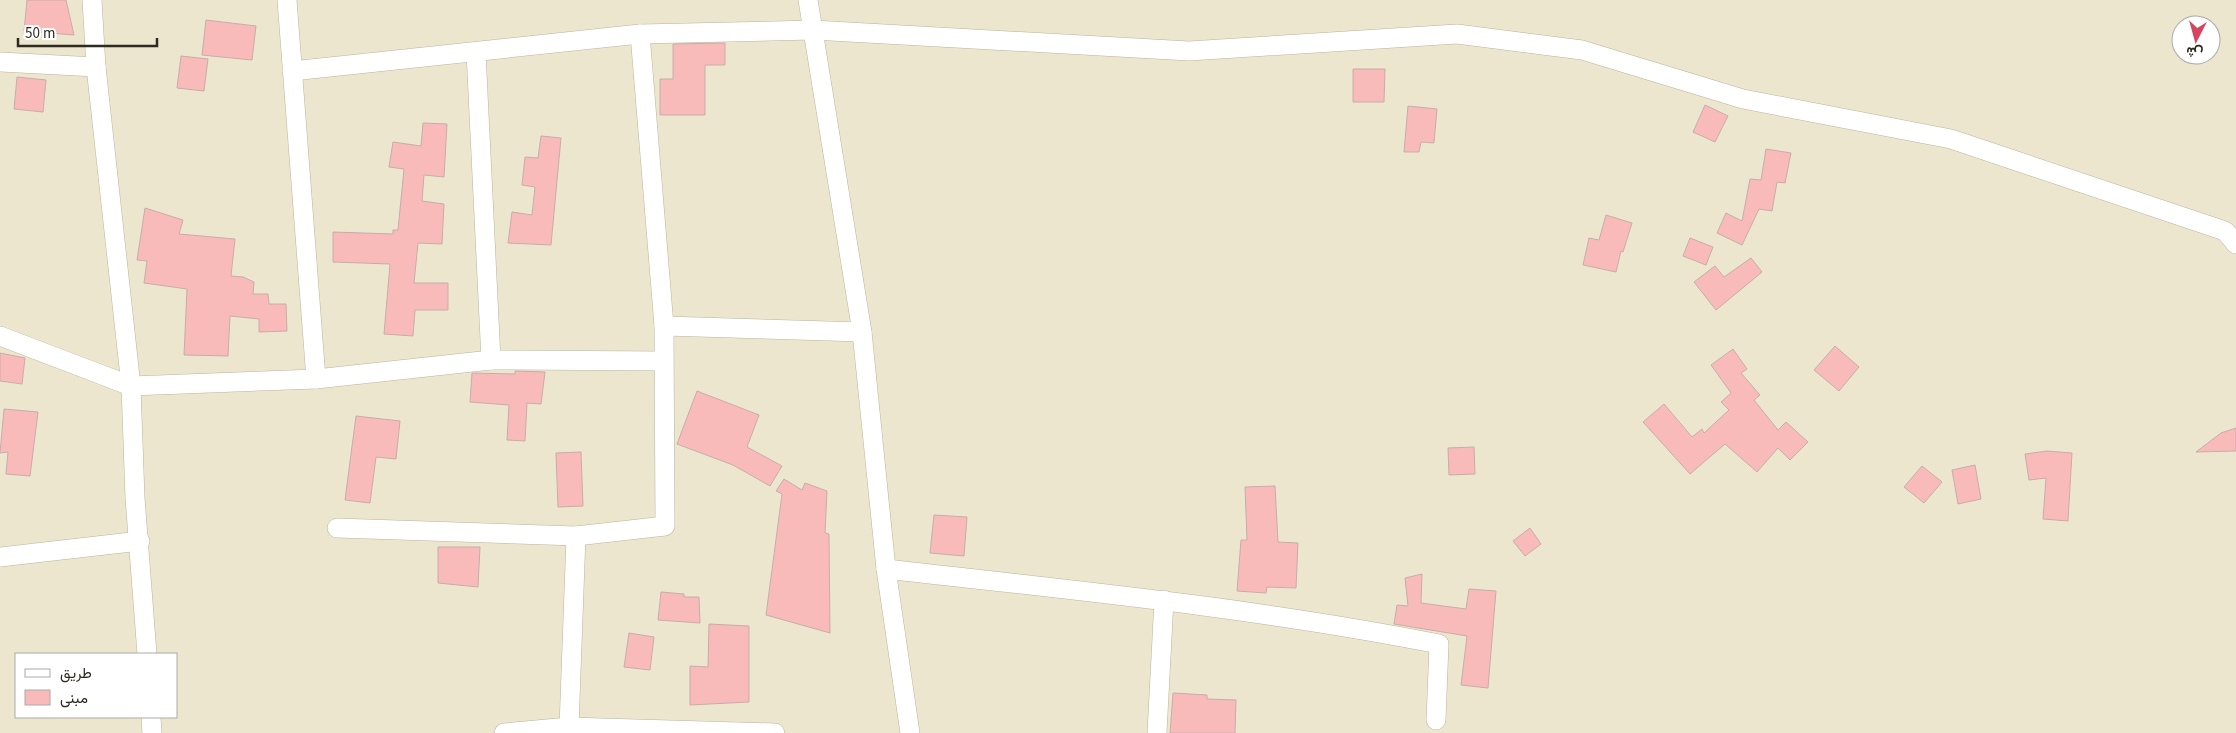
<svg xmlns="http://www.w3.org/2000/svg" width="2236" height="733" viewBox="0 0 2236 733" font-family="'Source Sans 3',Vazirmatn,sans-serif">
  <rect width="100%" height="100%" fill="#ede6ce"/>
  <g fill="#f8bbba" stroke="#c8acab">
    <polygon points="27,0 66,0 74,35 24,31"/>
    <polygon points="206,20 256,26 252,60 202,55"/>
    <polygon points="725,43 725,65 705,65 705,115 660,115 660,79 673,79 673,44"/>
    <polygon points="181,56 208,59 204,91 177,88"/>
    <polygon points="1353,69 1385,69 1384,102 1353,102"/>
    <polygon points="17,77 46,80 43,112 14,109"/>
    <polygon points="1705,105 1728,116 1715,142 1693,132"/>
    <polygon points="1408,106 1437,109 1434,143 1421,142 1419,152 1404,152"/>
    <polygon points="423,123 447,124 444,177 424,175 422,201 444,204 442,244 418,243 414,283 448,283 448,310 415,310 413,336 384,334 390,264 333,262 333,232 393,234 393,230 398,230 404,169 389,167 393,142 421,146"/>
    <polygon points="541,136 561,138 551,245 508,243 512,212 532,215 535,187 522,185 525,157 538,158"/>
    <polygon points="1766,149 1791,153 1785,183 1777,182 1772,211 1759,209 1742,245 1717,233 1726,213 1742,221 1750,179 1761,180"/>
    <polygon points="145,208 183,220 179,234 235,239 231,276 243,277 254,282 253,294 268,294 269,304 286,304 287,331 259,332 259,319 230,316 228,356 184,355 187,289 144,283 147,261 137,260"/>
    <polygon points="1606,215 1632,223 1623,252 1621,251 1616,272 1583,265 1589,238 1599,240"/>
    <polygon points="1690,238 1713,247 1706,265 1683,256"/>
    <polygon points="1751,258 1762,272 1716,310 1694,282 1715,266 1724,277"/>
    <polygon points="1835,346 1859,367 1839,391 1814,370"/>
    <polygon points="1733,349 1747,369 1741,373 1760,395 1754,400 1778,430 1786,422 1808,442 1790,460 1778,448 1757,472 1725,444 1690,474 1643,422 1664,404 1692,437 1702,429 1704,433 1729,410 1721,402 1731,393 1711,365"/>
    <polygon points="0,353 25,358 22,384 0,381"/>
    <polygon points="515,371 545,372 541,404 527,403 525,441 507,440 509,405 470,402 472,373 515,374"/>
    <polygon points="697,391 759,415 747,447 782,466 770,486 733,465 677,444"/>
    <polygon points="4,409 38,412 30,476 6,474 8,452 0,453"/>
    <polygon points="356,416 400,421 396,459 376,457 370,503 345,500"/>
    <polygon points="2236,428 2236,451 2196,452 2221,433"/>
    <polygon points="1474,447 1475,474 1449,475 1448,448"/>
    <polygon points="2047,451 2072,453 2068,521 2043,519 2046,478 2029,480 2025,454"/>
    <polygon points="581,452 583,506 558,507 556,453"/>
    <polygon points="1975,465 1981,499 1958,504 1952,470"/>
    <polygon points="1922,466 1942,482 1924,503 1904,487"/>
    <polygon points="784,479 802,490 805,483 827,491 825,533 829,534 830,633 766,615 782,494 776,491"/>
    <polygon points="1275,486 1278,542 1298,543 1296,588 1267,587 1266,593 1237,591 1241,540 1247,540 1245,487"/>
    <polygon points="934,515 967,517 964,556 930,553"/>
    <polygon points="1530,528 1541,544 1525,556 1513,541"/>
    <polygon points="438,547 480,547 478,587 438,583"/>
    <polygon points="1422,574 1421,603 1466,609 1469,589 1496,591 1488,688 1461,685 1467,636 1394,624 1397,605 1408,606 1405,578"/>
    <polygon points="661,592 684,594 684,597 699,597 700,623 658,620"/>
    <polygon points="709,624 749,626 749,702 690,705 690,666 708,667"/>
    <polygon points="629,633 654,637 650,670 624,667"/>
    <polygon points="1173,693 1207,695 1207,699 1236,700 1235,733 1170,733"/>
  </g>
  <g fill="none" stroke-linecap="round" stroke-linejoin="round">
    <defs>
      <g id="minor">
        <polyline points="92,0 96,67 131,386 135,498 147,654"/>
        <polyline points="287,0 316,379"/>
        <polyline points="808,0 862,332 886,569 910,733"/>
        <polyline points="476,52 491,360"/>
        <polyline points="0,62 96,67"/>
        <polyline points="292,71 640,34 813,30 1189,51 1457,34 1582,50 1743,99 1951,139 2225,231 2236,244"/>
        <polyline points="664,326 862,332"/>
        <polyline points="0,336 131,386 316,379 491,360 663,361"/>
        <polyline points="337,528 576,536 665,526 664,326 640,34"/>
        <polyline points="0,557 140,541"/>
        <path d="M886 569C1071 590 1257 608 1439 644L1436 720"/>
        <polyline points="151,717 152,733"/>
        <polyline points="569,727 576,536"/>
        <polyline points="504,733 569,727 775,733"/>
        <polyline points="1157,733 1164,600"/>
      </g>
    </defs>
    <use href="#minor" stroke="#bab49c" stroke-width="20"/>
    <use href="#minor" stroke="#fff" stroke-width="19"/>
  </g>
  <rect x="15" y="653" width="162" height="65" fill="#ffffff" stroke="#abaaa6"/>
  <rect x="25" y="669" width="25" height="8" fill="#ffffff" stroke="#abaaa6"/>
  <text x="60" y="678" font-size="15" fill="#2d2b21">طريق</text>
  <rect x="25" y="690" width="25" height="15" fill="#f8bbba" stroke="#abaaa6"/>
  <text x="60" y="703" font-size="15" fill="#2d2b21">مبنى</text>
  <g transform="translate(2196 40) rotate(186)"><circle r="24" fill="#ffffff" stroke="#abaaa6"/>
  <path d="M0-4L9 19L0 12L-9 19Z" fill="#d5455f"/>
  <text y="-8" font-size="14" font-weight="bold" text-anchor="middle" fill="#2d2b21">ش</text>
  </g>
  <path d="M18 38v8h139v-8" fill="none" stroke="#2d2b21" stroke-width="2.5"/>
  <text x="25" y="38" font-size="15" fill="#2d2b21" stroke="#ffffff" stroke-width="4" paint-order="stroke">50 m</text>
</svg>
